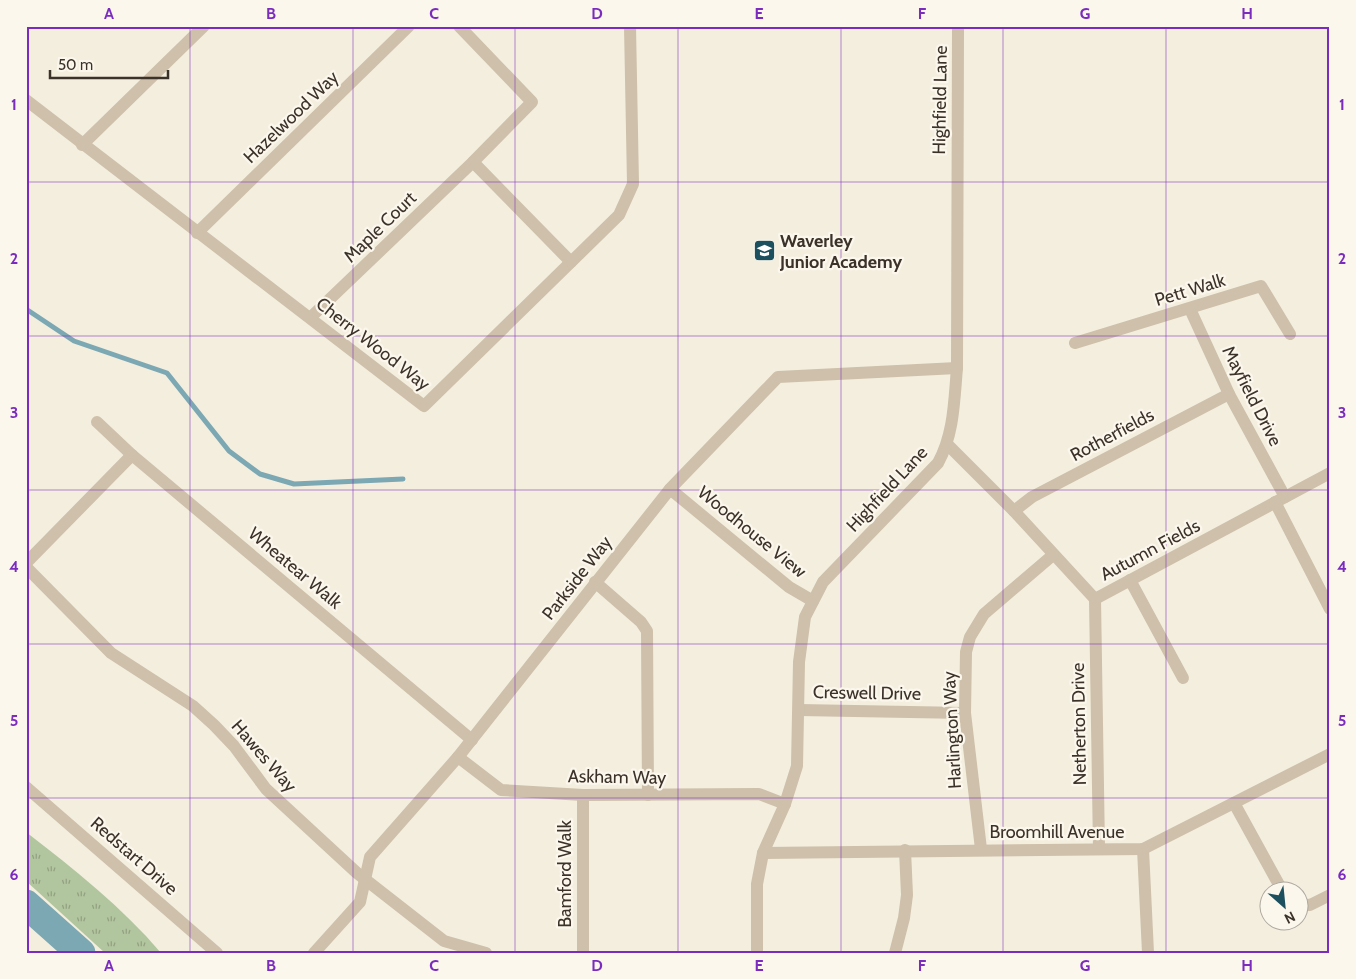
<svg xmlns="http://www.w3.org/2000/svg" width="1356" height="979" viewBox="0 0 1356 979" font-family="Cabin,sans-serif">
  <defs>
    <pattern id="grass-tufts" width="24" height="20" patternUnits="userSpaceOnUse" patternTransform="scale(1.25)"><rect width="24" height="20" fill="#b1c59e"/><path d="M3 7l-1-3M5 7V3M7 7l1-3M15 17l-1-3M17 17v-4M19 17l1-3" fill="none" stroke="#91a181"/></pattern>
  </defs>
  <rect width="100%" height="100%" fill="#f4eedf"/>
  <path fill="url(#grass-tufts)" d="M26 832C74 869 122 907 161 953H105L26 881Z"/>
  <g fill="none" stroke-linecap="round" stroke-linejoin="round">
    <polyline stroke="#7ca8b3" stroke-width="5" points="26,309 74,341 167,373 229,451 260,474 294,484 403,479"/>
    <polyline stroke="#7ca8b3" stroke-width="29" points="26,904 81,953"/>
    <g stroke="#cec0aa" stroke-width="12">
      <polyline points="26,100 424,406 619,215 633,184 630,26"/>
      <polyline points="82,145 204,26"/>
      <polyline points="473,162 571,262"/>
      <polyline points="197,233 409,26"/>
      <polyline points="1190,309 1229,394 1285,497"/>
      <polyline points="311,317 473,162 532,102 459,26"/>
      <polyline points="1075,343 1261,286 1290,334"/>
      <polyline points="97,422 132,455 472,740"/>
      <polyline points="948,445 1014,511 1095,599 1330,473"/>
      <polyline points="670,489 789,587 813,601"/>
      <polyline points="1275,502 1330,609"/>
      <polyline points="1014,511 1032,497 1229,394"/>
      <polyline points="26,563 132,455"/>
      <polyline points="26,567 111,653 193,706 214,725 234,746 266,789 357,873 444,941 486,953"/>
      <polyline points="1130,580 1183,678"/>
      <polyline points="595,582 641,622 647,631 648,795"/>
      <polyline points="1095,599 1099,849"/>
      <polyline points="799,710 965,713"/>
      <polyline points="458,757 501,790 583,795 759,794 785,804"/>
      <polyline points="26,787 217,953"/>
      <polyline points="1234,803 1283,892"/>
      <polyline points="981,849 965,713 966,652 970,637 984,614 1053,555"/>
      <polyline points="1143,849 1148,953"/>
      <polyline points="763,853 1143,849 1330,754"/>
      <polyline points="1298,904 1310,905 1330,895"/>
      <polyline points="314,953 360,902 370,857 458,757 670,489 778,377 957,368"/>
      <polyline points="583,953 583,795"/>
      <path d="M757 953V884L763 853 785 804 797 766 799 662 805 617 823 582 938 463C954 434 954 402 957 368L958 26"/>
      <polyline points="895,953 904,918 907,895 905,850"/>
    </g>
  </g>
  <path fill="none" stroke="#7b2cbf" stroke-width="1" stroke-opacity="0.55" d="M190 26V953M353 26V953M515 26V953M678 26V953M841 26V953M1003 26V953M1166 26V953M26 182H1330M26 336H1330M26 490H1330M26 644H1330M26 798H1330"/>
  <defs>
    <symbol id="school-square" viewBox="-11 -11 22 22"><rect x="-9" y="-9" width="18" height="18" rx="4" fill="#1c505f" stroke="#fbf7ed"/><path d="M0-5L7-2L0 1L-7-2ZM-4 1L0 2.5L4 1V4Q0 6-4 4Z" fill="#fff"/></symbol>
  </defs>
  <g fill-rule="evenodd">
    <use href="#school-square" x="752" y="238" width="25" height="25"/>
  </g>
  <g text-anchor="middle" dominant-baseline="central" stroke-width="4.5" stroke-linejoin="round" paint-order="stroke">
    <g font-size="18" fill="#3b322a" stroke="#fbf7ed">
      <text transform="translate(940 100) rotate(-89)">Highfield Lane</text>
      <text transform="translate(291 117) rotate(-44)">Hazelwood Way</text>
      <text transform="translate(380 227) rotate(-44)">Maple Court</text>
      <text transform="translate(1190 290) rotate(-17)">Pett Walk</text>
      <text transform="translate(373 344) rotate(38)">Cherry Wood Way</text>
      <text transform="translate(1252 396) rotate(63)">Mayfield Drive</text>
      <text transform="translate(1112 435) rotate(-28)">Rotherfields</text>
      <text transform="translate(887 489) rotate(-47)">Highfield Lane</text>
      <text transform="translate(752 532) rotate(39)">Woodhouse View</text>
      <text transform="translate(1150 550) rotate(-28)">Autumn Fields</text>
      <text transform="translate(295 568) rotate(40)">Wheatear Walk</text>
      <text transform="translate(577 578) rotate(-52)">Parkside Way</text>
      <text transform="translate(867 693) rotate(1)">Creswell Drive</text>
      <text transform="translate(1079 724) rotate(-91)">Netherton Drive</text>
      <text transform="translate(952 730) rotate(-93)">Harlington Way</text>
      <text transform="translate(264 756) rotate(49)">Hawes Way</text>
      <text transform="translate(617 777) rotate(1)">Askham Way</text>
      <text x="1057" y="832">Broomhill Avenue</text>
      <text transform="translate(134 856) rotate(41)">Redstart Drive</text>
      <text transform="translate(565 874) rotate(-90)">Bamford Walk</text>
    </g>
    <g font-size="18" font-weight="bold" fill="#3b322a" stroke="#fbf7ed" text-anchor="start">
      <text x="780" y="241">Waverley<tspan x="780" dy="21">Junior Academy</tspan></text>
    </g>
  </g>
  <rect width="1356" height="979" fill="none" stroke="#fbf7ed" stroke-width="55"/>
  <g transform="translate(1284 906) rotate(153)"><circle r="24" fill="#fbf7ed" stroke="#aea89f"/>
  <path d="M0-4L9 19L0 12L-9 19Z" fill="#1c505f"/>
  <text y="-8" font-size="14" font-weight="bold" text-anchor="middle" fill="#3b322a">N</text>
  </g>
  <path d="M50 70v8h118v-8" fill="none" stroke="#3b322a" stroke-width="2.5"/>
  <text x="58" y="70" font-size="15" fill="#3b322a" stroke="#fbf7ed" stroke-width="4" paint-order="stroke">50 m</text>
  <rect x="28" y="28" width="1300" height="924" fill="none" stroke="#7b2cbf" stroke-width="2"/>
  <g font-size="16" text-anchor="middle" font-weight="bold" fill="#7b2cbf">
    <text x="109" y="19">A</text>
    <text x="271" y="19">B</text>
    <text x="434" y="19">C</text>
    <text x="597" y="19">D</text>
    <text x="759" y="19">E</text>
    <text x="922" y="19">F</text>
    <text x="1085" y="19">G</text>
    <text x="1247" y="19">H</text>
    <text x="14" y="110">1</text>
    <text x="1342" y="110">1</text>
    <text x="14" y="264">2</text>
    <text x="1342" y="264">2</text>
    <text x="14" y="418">3</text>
    <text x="1342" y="418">3</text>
    <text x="14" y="572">4</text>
    <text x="1342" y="572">4</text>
    <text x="14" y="726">5</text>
    <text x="1342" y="726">5</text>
    <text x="14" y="880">6</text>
    <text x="1342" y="880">6</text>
    <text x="109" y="971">A</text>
    <text x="271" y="971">B</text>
    <text x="434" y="971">C</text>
    <text x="597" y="971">D</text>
    <text x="759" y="971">E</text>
    <text x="922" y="971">F</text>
    <text x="1085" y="971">G</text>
    <text x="1247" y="971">H</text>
  </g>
</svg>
